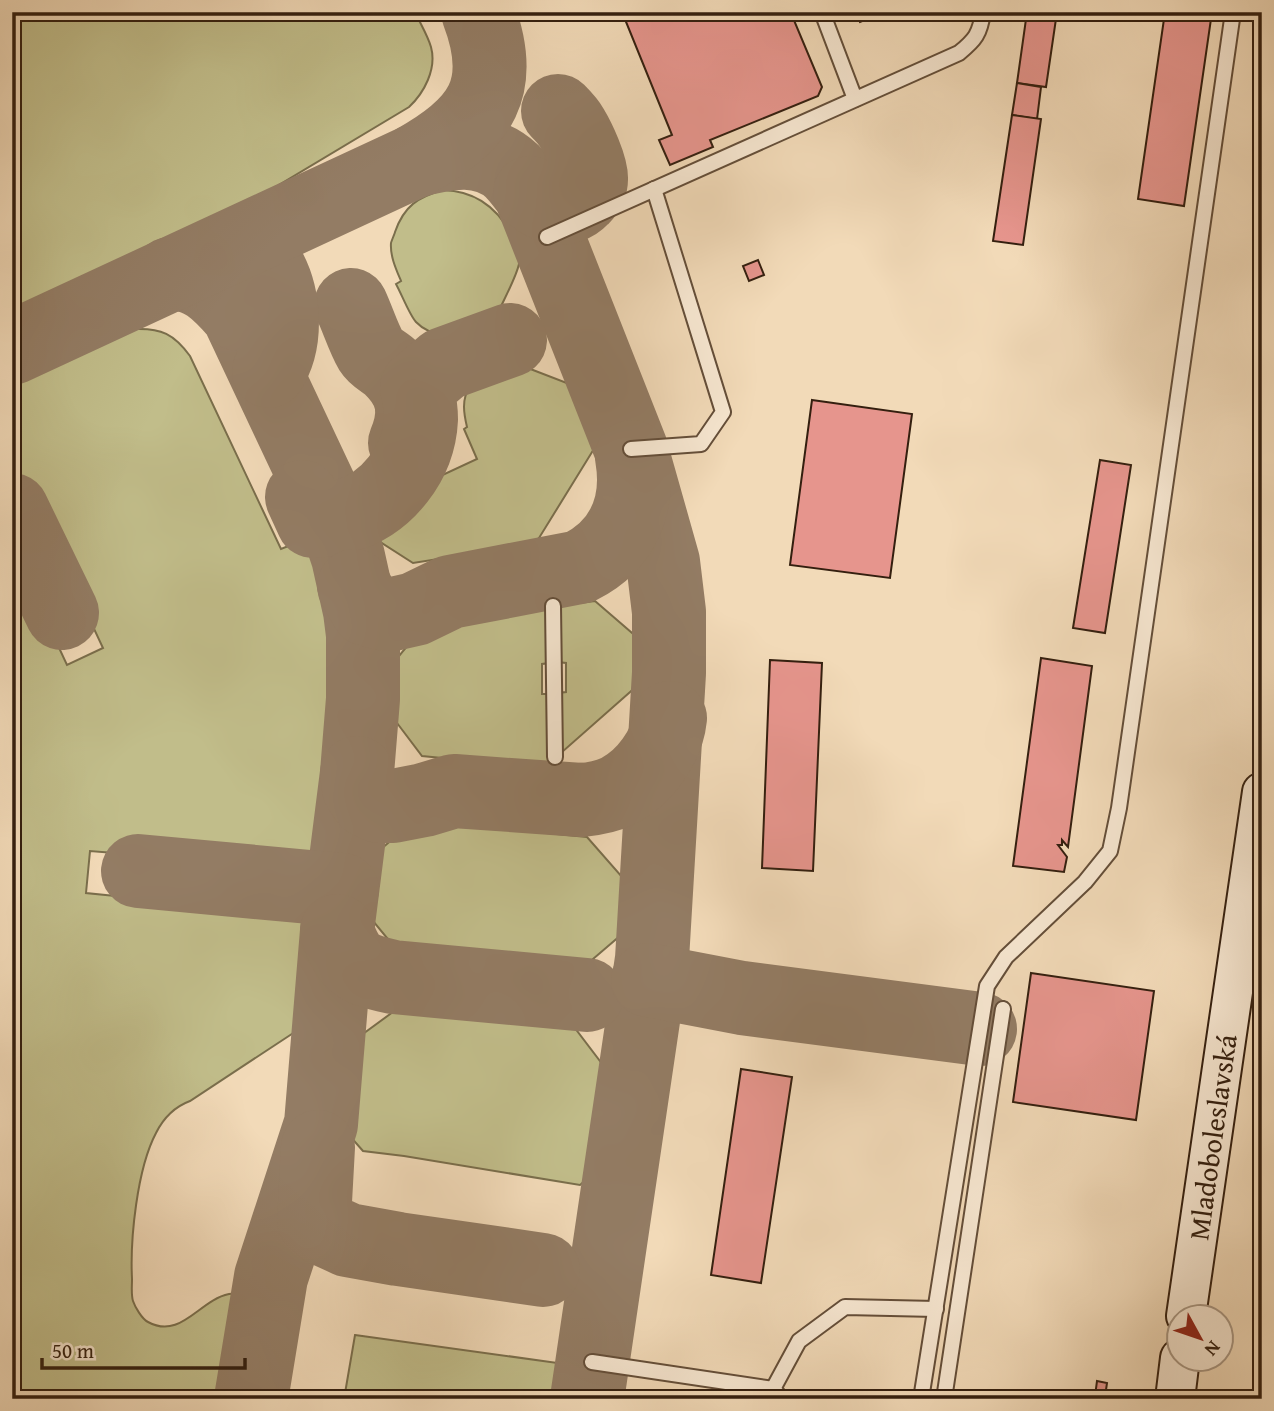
<svg xmlns="http://www.w3.org/2000/svg" width="1274" height="1411" viewBox="0 0 1274 1411" font-family="'Gentium Book Plus',serif">
  <rect width="100%" height="100%" fill="#f2dab8"/>
  <filter id="stains"><feTurbulence type="fractalNoise" baseFrequency=".00286" numOctaves="4"/><feColorMatrix values="0 0 0 0 .2 0 0 0 0 .09 0 0 0 0 .02 0 0 0 .5 -.17"/></filter>
  <radialGradient id="worn" r=".72"><stop offset=".6" stop-color="#630" stop-opacity="0"/><stop offset="1" stop-color="#630" stop-opacity=".3"/></radialGradient>
  <g fill="#c1bd8a" stroke="#7a6e4c" stroke-width="2">
    <path d="M12 12H415C420 23 428 36 431 47 437 69 424 93 409 107L257 198 12 313Z"/>
    <path d="M443 190C478 191 501 211 515 242 518 250 521 255 519 264 516 278 503 301 497 315 472 326 440 347 416 322 410 316 401 293 396 284L401 281C396 269 390 256 391 243 391 242 395 233 395 232 404 206 418 197 443 190Z"/>
    <path d="M135 329C161 328 174 334 190 356L281 549 306 539 313 552 322 584 332 637 334 704 321 864 309 874 139 860V855L90 851 86 893 135 898 137 884 306 898 316 910 307 1024 190 1101C174 1107 164 1117 156 1133 137 1169 130 1239 132 1279 132 1286 131 1295 133 1301 135 1307 142 1319 148 1322 181 1340 199 1300 229 1294 234 1293 240 1294 245 1294L230 1399H12V537L50 618 46 620 67 665 103 648 82 603 72 608 12 482V384Z"/>
    <path d="M520 365 572 385 597 444 539 538 533 544 413 563 371 536 363 512 477 459 464 429 467 427C464 414 461 399 470 387Z"/>
    <polygon points="595,601 639,639 638,685 561,753 558,693 566,692 566,663 557,662 555,606"/>
    <polygon points="549,607 550,663 542,664 542,694 551,694 551,761 544,768 422,756 394,719 394,662 422,628"/>
    <polygon points="415,820 587,837 630,886 628,929 579,971 401,955 368,915 374,855"/>
    <polygon points="397,1009 571,1023 609,1073 593,1169 587,1179 580,1185 404,1156 363,1151 348,1134 356,1039"/>
    <polygon points="355,1335 565,1364 560,1399 344,1399"/>
  </g>
  <g fill="none" stroke-linecap="round" stroke-linejoin="round">
    <g stroke="#937c64" stroke-width="74">
      <path d="M415 161C448 152 484 145 512 171 518 177 524 185 530 193L631 449 663 562 669 612V673L652 959 587 1399"/>
      <path d="M530 193C544 207 566 215 582 198 587 193 591 186 591 179 592 167 578 138 572 128 568 121 563 116 558 111"/>
      <path d="M170 274C200 272 220 293 238 314L337 524 348 557 360 611 363 635V699L357 773 337 931 321 1124 271 1277 251 1399"/>
      <path d="M351 305C358 320 363 337 371 351 376 359 385 362 391 368 415 391 417 414 405 443"/>
      <path d="M238 314C227 285 220 264 246 240 253 248 262 256 267 265 285 295 288 342 269 371"/>
      <path d="M12 348 415 161C481 124 507 88 478 12"/>
      <path d="M302 497 313 521C323 520 335 520 345 516 387 504 419 463 421 419 421 409 419 397 417 387L444 364 510 340"/>
      <polyline points="12,510 62,613"/>
      <path d="M354 586 367 609 380 613 393 614 415 609 450 592 580 567C624 545 640 504 632 457"/>
      <path d="M357 773 359 788 367 800 379 806H393L424 800 454 791 581 800C594 799 606 797 618 791 644 778 667 747 670 718"/>
      <polyline points="138,871 342,890"/>
      <path d="M337 931C349 966 358 969 393 977L587 995"/>
      <polyline points="648,980 742,998 980,1029"/>
      <polyline points="318,1147 314,1220 324,1229 348,1240 398,1249 543,1270"/>
    </g>
  </g>
  <g fill="#e6958d" stroke="#341f0f" stroke-width="2">
    <polygon points="622,12 793,12 795,17 793,18 822,87 818,96 710,140 713,147 670,165 659,140 672,135"/>
    <polygon points="856,12 885,12 860,22"/>
    <polygon points="1027,12 1057,12 1046,87 1017,83"/>
    <polygon points="1165,12 1212,12 1184,206 1138,199"/>
    <polygon points="1017,83 1041,87 1037,119 1012,115"/>
    <polygon points="1012,115 1041,119 1023,245 993,241"/>
    <polygon points="758,260 764,275 749,281 743,266"/>
    <polygon points="812,400 912,414 890,578 790,565"/>
    <polygon points="1100,460 1131,465 1105,633 1073,628"/>
    <polygon points="1041,658 1092,666 1068,847 1062,840 1062,845 1058,845 1067,857 1064,872 1013,866"/>
    <polygon points="770,660 822,663 813,871 762,868"/>
    <polygon points="1031,973 1154,991 1136,1120 1013,1102"/>
    <polygon points="741,1069 792,1077 761,1283 711,1275"/>
    <polygon points="1097,1381 1107,1383 1105,1397 1095,1396"/>
  </g>
  <g fill="none" stroke-linecap="round" stroke-linejoin="round">
    <defs>
      <g id="lane">
        <polyline points="822,12 855,99"/>
        <path d="M547 237 959 53C975 40 980 34 983 12"/>
        <polyline points="631,449 701,444 723,412 654,189"/>
        <polyline points="553,606 555,757"/>
        <polyline points="592,1362 773,1389 782,1399"/>
        <polyline points="773,1389 799,1341 845,1307 936,1309"/>
        <polyline points="921,1399 987,986 1006,957 1085,882 1110,851 1119,808 1233,12"/>
        <polyline points="944,1399 1003,1009"/>
      </g>
      <g id="secondary">
        <polyline points="1186,1316 1262,792"/>
        <polyline points="1175,1399 1180,1358"/>
      </g>
    </defs>
    <use href="#lane" stroke="#644e39" stroke-width="18"/>
    <use href="#secondary" stroke="#341f0f" stroke-width="42"/>
    <use href="#lane" stroke="#f7e7d1" stroke-width="14"/>
    <use href="#secondary" stroke="#f7e7d1" stroke-width="38"/>
  </g>
  <g text-anchor="middle" dominant-baseline="central" stroke-width="6" stroke-linejoin="round" paint-order="stroke">
    <g font-size="28" fill="#341f0f" stroke="#f7e7d1">
      <text transform="translate(1212 1137) rotate(-82)">Mladoboleslavská</text>
    </g>
  </g>
  <rect width="1274" height="1411" fill="none" stroke="#f2dab8" stroke-width="42"/>
  <rect x="14" y="14" width="1246" height="1383" fill="none" stroke="#341f0f" stroke-width="3.5"/>
  <rect x="21" y="21" width="1232" height="1369" fill="none" stroke="#341f0f" stroke-width="2"/>
  <g transform="translate(1200 1338) rotate(130)"><circle r="33" fill="#f7e7d1" stroke="#a99783" stroke-width="2"/>
  <path d="M0-5L12 26L0 18L-12 26Z" fill="#8f2418"/>
  <text y="-10" font-size="19" font-weight="bold" text-anchor="middle" fill="#341f0f">N</text>
  </g>
  <path d="M42 1358v10h203v-10" fill="none" stroke="#341f0f" stroke-width="3.5"/>
  <text x="52" y="1358" font-size="21" fill="#341f0f" stroke="#f7e7d1" stroke-width="5" paint-order="stroke">50 m</text>
  <rect width="100%" height="100%" filter="url(#stains)"/>
  <rect width="100%" height="100%" fill="url(#worn)"/>
</svg>
